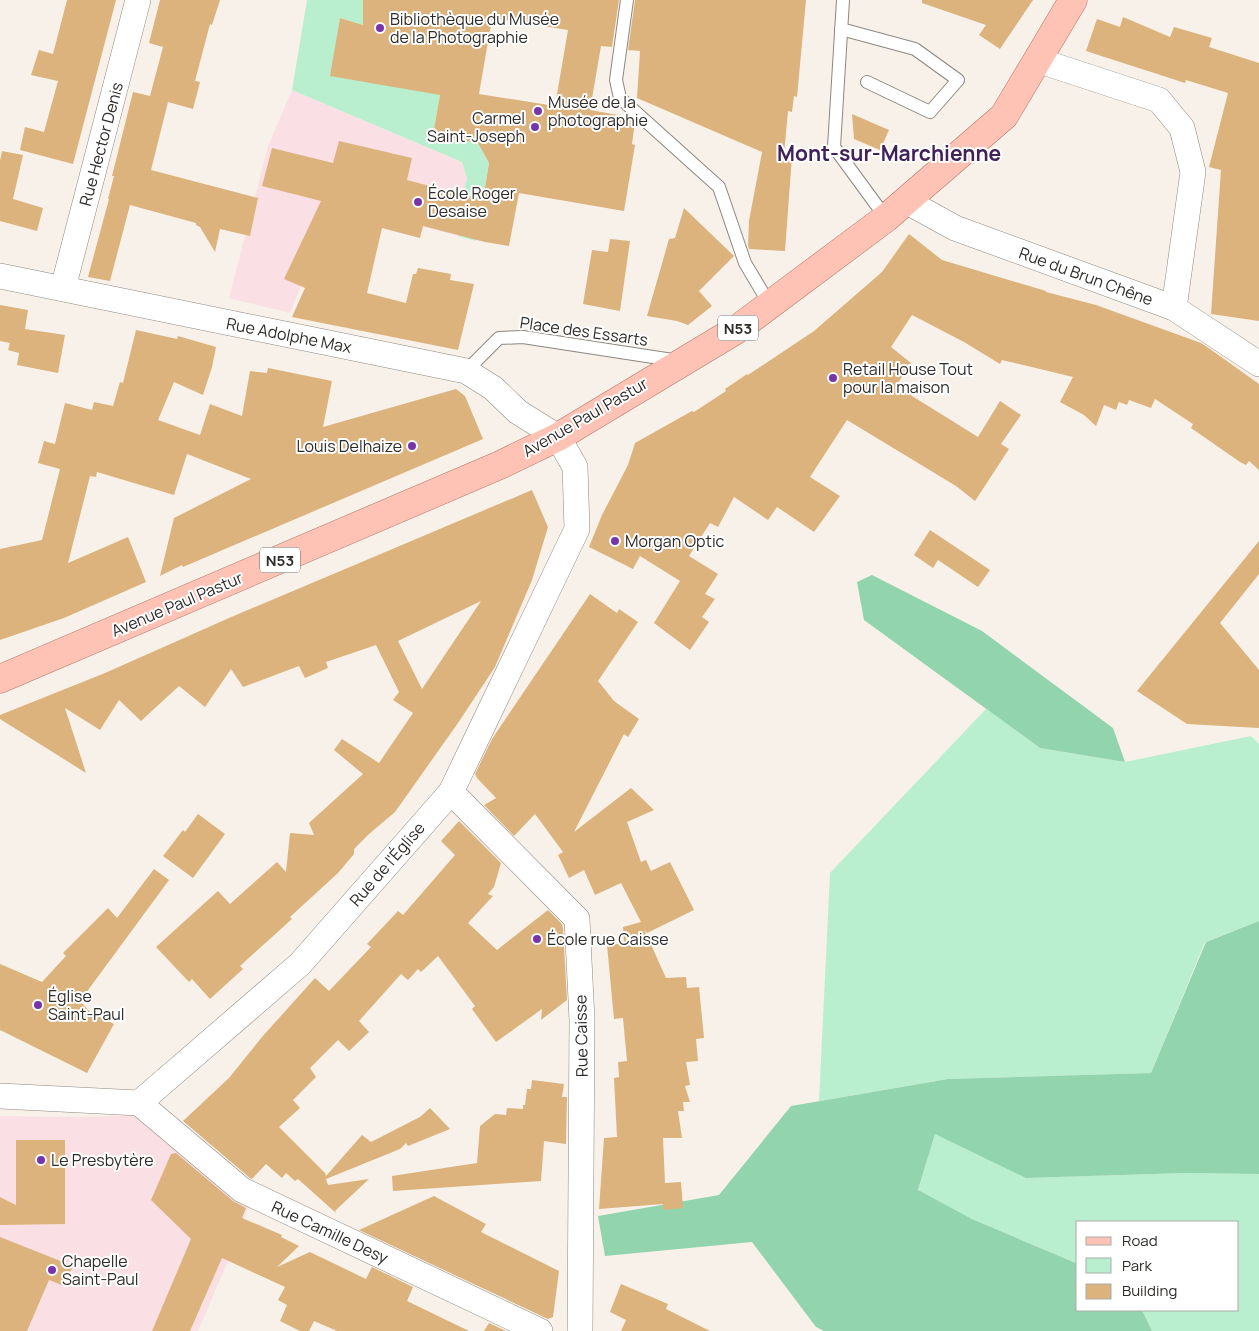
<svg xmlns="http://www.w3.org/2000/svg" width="1259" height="1331" viewBox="0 0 1259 1331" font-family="Manrope,sans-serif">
  <rect width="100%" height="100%" fill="#f7f1e9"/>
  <g fill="#fae0e5">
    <polygon points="292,90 462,162 467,179 462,194 464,195 458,236 423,226 419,238 393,231 339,194 290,313 229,298 268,146"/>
    <polygon points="132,1115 149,1121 249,1205 229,1259 198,1331 0,1331 0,1116 84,1117"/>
  </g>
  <g fill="#b9efcf">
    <polygon points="307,0 363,0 363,25 340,18 331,76 454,16 433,135 484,144 483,152 489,163 476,241 458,236 464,196 462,195 467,179 462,162 292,90"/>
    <polygon points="986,709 1040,748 1125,762 1251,736 1259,744 1259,921 1205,942 1151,1073 948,1079 819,1101 830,873"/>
    <polygon points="935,1133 1026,1178 1186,1173 1259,1174 1259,1331 1152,1331 1142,1310 1238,1310 1238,1222 1078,1222 1078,1264 972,1219 918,1191"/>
  </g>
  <g fill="#92d4ae">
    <polygon points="872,575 982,631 1113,728 1125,762 1040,748 864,620 857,582"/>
    <polygon points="1259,921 1259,1174 1186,1173 1026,1178 935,1134 918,1190 972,1219 1078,1264 1078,1310 1142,1310 1152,1331 824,1331 816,1327 752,1242 605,1256 598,1216 719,1195 791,1106 948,1079 1151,1073 1206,942"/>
  </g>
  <g fill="#dcb37c" fill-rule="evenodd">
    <polygon points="67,0 116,0 73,164 20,150 25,127 44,132 58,81 31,75 39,50 53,54"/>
    <polygon points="160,0 220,0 212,25 210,24 195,81 200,82 193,109 168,102 151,170 258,198 250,236 220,229 215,252 200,227 196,225 196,223 130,205 110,281 88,277 109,199 108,199 114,176 112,176 133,92 150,96 163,47 149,43"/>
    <path d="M363 0H619L612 47 601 46 590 110 629 117 635 122 632 144 635 145 624 211 519 193 509 246 485 242 423 226 420 238 382 228 367 293 406 303 413 274H416L418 268 451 274 450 280 474 284 458 350 292 317 305 288 284 279 321 201 262 186 272 148 333 163 339 141 412 158 407 180 483 200 489 163 478 143 433 135 440 95 330 76 340 18 363 25ZM492 18 568 30 555 106 479 94Z"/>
    <polygon points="635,0 806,0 797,97 794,96 792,112 788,111 784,154 792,156 785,251 749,249 748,245 749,221 762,152 637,98 640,51 628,50"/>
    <polygon points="922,0 1033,0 1000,49 979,35 986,25 922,3"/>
    <polygon points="1123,17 1170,37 1174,27 1212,38 1209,47 1259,63 1259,321 1211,314 1221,170 1209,167 1228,93 1186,80 1185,83 1086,51 1097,19 1120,27"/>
    <polygon points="852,114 889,130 880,150 854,139"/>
    <polygon points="2,151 23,155 13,199 43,208 37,231 0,221 0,161"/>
    <polygon points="684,208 734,256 699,291 712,306 688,325 677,321 647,316 669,239 675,238"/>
    <polygon points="909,234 942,260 1046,291 1046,292 1096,305 1201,343 1210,349 1259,384 1259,470 1249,461 1246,465 1240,462 1191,428 1193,424 1155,399 1151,408 1129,400 1127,405 1119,402 1116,410 1104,405 1096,426 1084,415 1060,402 1073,377 1002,360 1000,364 964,342 912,315 891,347 911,363 896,386 978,437 1000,401 1021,415 1001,444 1009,449 975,501 956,486 847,420 810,477 840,496 814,532 777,507 768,520 734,497 718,527 710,523 689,556 718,574 705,594 715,599 702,617 709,622 690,650 654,623 680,581 640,556 633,569 589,547 602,515 628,465 635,443 692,411 694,412 726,391 725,389 747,374 748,375 814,331 882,272"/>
    <polygon points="610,239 630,241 620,311 583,304 592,250 608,252"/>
    <polygon points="0,305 28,310 25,329 65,335 58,373 17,365 19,353 8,350 10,343 0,341"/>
    <polygon points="136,330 177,339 178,336 216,347 212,367 203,395 174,382 158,420 200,435 210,404 242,416 250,371 267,373 268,368 332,381 323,427 456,389 465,396 483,439 183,567 182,565 160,576 174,518 251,479 187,454 174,495 97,472 96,477 90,476 68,563 128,537 146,582 64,618 0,640 0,549 42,540 60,469 38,463 44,441 55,444 65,403 92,410 94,402 113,406 120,382 123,383"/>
    <path d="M532 490 548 527 532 580 495 667 458 723 395 812 369 834 354 849V854L338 873 290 917 292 919 240 966 243 969 210 999 192 979 189 982 156 947 218 891 230 904 277 862 286 872 290 833 314 835 309 823 363 774 334 750 342 739 379 763 413 713 393 700 399 692 376 645 326 662 328 668 305 678 299 666 243 687 231 669 205 707 179 686 141 721 119 700 100 730 65 708 86 773 0 719V715L105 673 229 618ZM481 601 422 689 398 641Z"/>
    <polygon points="930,530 990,570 978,587 938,560 933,568 914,555"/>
    <polygon points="1259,541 1259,574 1220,623 1259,670 1259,728 1187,724 1137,691"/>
    <polygon points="590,594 617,613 619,609 638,622 598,681 614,701 639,719 628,737 624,734 574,832 631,788 654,810 627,822 641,862 646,860 651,871 670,862 694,910 647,933 644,929 666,978 686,977 687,988 699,987 704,1038 696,1039 698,1061 686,1062 690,1085 685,1086 690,1102 683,1102 684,1111 678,1111 682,1138 663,1138 665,1183 681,1182 683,1208 663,1210 663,1204 599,1209 604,1138 617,1137 614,1078 619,1077 618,1062 627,1061 623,1018 614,1019 607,945 624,943 623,927 641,922 621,883 595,895 584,870 569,878 558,855 563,852 535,814 514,836 484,805 496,798 477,778 475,774 492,739"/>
    <polygon points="198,814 225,834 193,878 163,856 183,830 185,832"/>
    <polygon points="459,821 501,863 494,887 488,894 493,896 468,923 497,950 548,910 562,924 563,929 567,1000 541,1020 542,1009 496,1042 472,1009 475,1006 438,956 421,972 418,969 408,980 401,974 359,1021 369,1032 349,1051 338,1040 310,1068 316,1077 293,1100 300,1108 279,1127 325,1173 326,1176 362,1135 371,1142 420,1117 430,1108 450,1129 408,1146 406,1143 400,1149 326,1179 328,1185 369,1179 335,1211 336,1213 298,1179 295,1181 286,1173 282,1178 266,1164 252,1179 250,1178 183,1121 229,1078 262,1037 315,978 329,991 371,947 367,944 398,911 403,915 455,855 441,841"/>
    <polygon points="154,869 169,880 80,1001 90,1012 114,1024 87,1073 0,1030 0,964 42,982 66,956 63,953 108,908 117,918"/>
    <polygon points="532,1080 564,1084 562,1097 567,1097 566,1144 544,1141 541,1181 393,1191 392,1176 477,1163 480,1126 495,1114 506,1115 507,1108 523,1109 523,1105 525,1105 527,1089 531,1089"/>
    <polygon points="16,1140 65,1140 65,1224 0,1225 0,1197 16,1205"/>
    <polygon points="176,1153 233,1201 246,1208 242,1218 282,1235 281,1237 299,1246 277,1267 310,1252 366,1279 372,1267 413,1287 407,1301 469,1331 337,1331 314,1321 309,1331 300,1331 280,1321 287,1305 278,1300 285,1287 222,1258 190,1331 152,1331 191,1239 151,1200 171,1154"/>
    <polygon points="434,1196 486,1224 481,1232 559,1271 553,1317 548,1319 359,1230"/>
    <polygon points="0,1237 73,1266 64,1286 49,1280 27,1331 0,1331"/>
    <polygon points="621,1284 668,1304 666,1309 710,1331 621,1331 626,1320 610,1312"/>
    <polygon points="489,1323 506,1331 484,1331"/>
  </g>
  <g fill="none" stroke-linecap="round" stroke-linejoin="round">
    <defs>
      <g id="lane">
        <polyline points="627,0 616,80 620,98 719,187 745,263 770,305"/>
        <polyline points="843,0 834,147 886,218"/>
        <polyline points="841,29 915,49 958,80 930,112 867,82"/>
        <polyline points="466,371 499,338 523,337 679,361"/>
      </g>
      <g id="street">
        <polyline points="1037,60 1159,100 1182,128 1193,172 1174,308"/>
        <polyline points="906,201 955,228 1174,308 1259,364"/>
        <polyline points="0,276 466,371 493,388 518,412 558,437 575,467 577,529 451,792 300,964 139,1103 0,1096"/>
        <polyline points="63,288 138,0"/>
        <polyline points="451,792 577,919 582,1020 580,1331"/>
        <polyline points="139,1103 242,1190 540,1331"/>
      </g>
      <polyline id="primary" points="0,679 500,465 558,437 736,330 886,218 1004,116 1073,0"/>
    </defs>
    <use href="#lane" stroke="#8d8881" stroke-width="14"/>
    <use href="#street" stroke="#8d8881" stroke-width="26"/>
    <use href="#primary" stroke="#b57464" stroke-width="29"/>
    <use href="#lane" stroke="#fff" stroke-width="12"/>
    <use href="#street" stroke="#fff" stroke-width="25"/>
    <use href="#primary" stroke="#fec3b5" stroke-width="28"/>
  </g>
  <g fill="#7835a9" stroke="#fff" stroke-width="2">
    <circle cx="380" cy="28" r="5"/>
    <circle cx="538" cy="111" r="5"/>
    <circle cx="535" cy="127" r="5"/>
    <circle cx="418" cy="202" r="5"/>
    <circle cx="833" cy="378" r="5"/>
    <circle cx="412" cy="446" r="5"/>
    <circle cx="615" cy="541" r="5"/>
    <circle cx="537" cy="939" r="5"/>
    <circle cx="38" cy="1005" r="5"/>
    <circle cx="41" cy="1160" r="5"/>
    <circle cx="52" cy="1270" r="5"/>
  </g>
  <g text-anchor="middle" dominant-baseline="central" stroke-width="4" stroke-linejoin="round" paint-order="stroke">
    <g fill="#fff" stroke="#6d6b69" stroke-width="1">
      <rect x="718" y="315.5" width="40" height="25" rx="4"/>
      <rect x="260" y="547.5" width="40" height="25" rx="4"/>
    </g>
    <g font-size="15" font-weight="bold" fill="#2e2c29">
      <text x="738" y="328">N53</text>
      <text x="280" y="560">N53</text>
    </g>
    <g font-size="16" fill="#2e2c29" stroke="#fff" text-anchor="start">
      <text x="390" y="19">Bibliothèque du Musée<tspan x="390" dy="18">de la Photographie</tspan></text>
      <text x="548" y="102">Musée de la<tspan x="548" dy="18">photographie</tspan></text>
      <text x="525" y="118" text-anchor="end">Carmel<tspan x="525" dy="18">Saint-Joseph</tspan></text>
      <text x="428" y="193">École Roger<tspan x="428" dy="18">Desaise</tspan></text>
      <text x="843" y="369">Retail House Tout<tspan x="843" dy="18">pour la maison</tspan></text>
      <text x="402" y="446" text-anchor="end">Louis Delhaize</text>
      <text x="625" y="541">Morgan Optic</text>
      <text x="547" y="939">École rue Caisse</text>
      <text x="48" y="996">Église<tspan x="48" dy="18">Saint-Paul</tspan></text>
      <text x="51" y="1160">Le Presbytère</text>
      <text x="62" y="1261">Chapelle<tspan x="62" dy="18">Saint-Paul</tspan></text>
    </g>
    <g font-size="16" fill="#2e2c29" stroke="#fff">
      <text transform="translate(101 144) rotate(-75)">Rue Hector Denis</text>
      <text transform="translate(1086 276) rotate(20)">Rue du Brun Chêne</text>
      <text transform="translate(584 331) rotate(8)">Place des Essarts</text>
      <text transform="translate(289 335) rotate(11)">Rue Adolphe Max</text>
      <text transform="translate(585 417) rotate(-30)">Avenue Paul Pastur</text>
      <text transform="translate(177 604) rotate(-23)">Avenue Paul Pastur</text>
      <text transform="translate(387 864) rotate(-49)">Rue de l'Église</text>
      <text transform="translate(581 1036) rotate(-91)">Rue Caisse</text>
      <text transform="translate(330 1232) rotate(25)">Rue Camille Desy</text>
    </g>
    <g font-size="21" font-weight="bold" fill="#402159" stroke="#fff">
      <text x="889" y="153">Mont-sur-Marchienne</text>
    </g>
  </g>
  <rect x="1076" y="1221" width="162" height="90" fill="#ffffff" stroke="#ababa9"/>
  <rect x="1086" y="1237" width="25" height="8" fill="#fec3b5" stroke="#ababa9"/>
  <text x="1122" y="1246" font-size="15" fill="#2e2c29">Road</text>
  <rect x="1086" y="1258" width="25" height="15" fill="#b9efcf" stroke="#ababa9"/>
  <text x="1122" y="1271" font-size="15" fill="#2e2c29">Park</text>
  <rect x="1086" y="1284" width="25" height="15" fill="#dcb37c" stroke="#ababa9"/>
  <text x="1122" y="1296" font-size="15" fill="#2e2c29">Building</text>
</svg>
